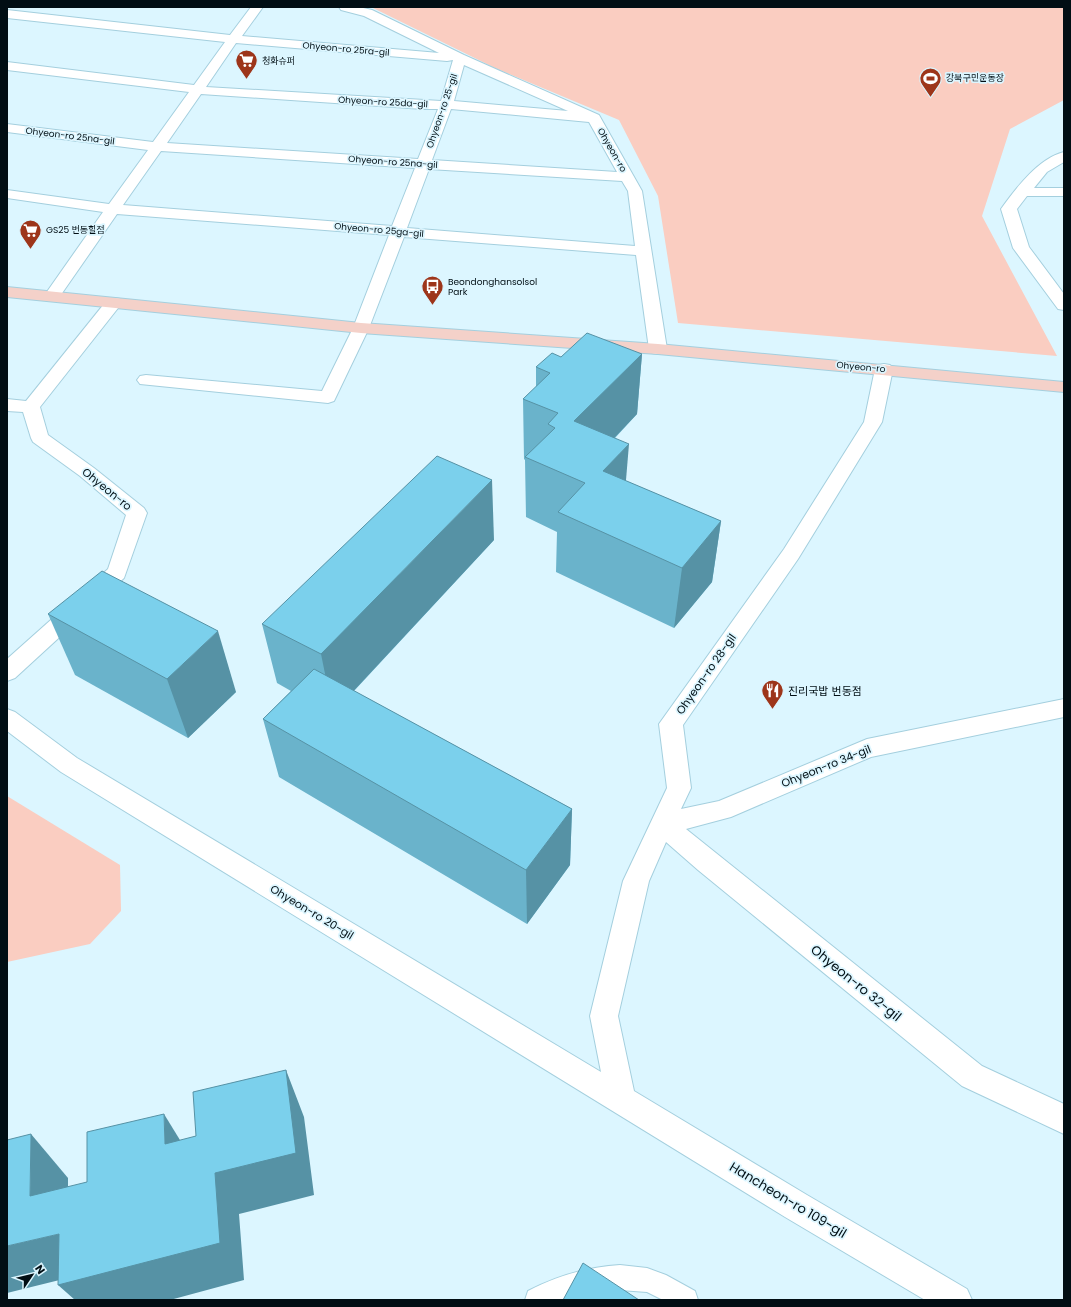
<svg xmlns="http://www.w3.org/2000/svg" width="1071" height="1307" viewBox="0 0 1071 1307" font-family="Poppins,'Noto Sans KR',sans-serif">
  <rect width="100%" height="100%" fill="#dcf6ff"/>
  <g fill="#facdc1">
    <polygon points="371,7 1064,7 1064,100 1010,129 982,216 1057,356 678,323 658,196 619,120 495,68"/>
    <polygon points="7,796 120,865 121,911 90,944 7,962"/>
  </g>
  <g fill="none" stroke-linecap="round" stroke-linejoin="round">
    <defs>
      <path id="lane" d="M620 1265 647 1268 666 1275 695 1291 698 1300H663L647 1292 620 1290 590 1293 565 1300H525L528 1291C557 1276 587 1267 620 1265Z"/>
      <g id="street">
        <path d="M251 7H263L242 36 439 53 364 16 341 10 339 7H359L372 10 464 55 599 115 642 191 667 349 664 353 658 354 652 353 649 349 636 255 404 237 369 328 334 401 328 403 140 384 137 380 140 376 146 375 322 391 353 328 389 235 117 214 58 299 52 301 46 299 44 296 103 212 7 198V190L109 204 148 150 7 132V124L153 142 189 92 7 70V62L194 85 225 42 7 18V10L230 35ZM236 43 447 61 453 60 441 101 206 87ZM464 65 568 111 454 101ZM201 94 423 109H438L418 159 167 143ZM451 109 589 122 617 172 432 160ZM161 151 415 168 392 226 123 205ZM429 169 622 181 628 191 635 246 407 228Z"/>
        <path d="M1064 152V162L1047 172 1034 188H1064V196H1027L1017 209 1029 247 1064 294V310L1058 309 1013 248 1001 209C1016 188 1039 158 1064 152Z"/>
        <polygon points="114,298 120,299 122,303 40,407 48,435 94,468 144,508 147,513 124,578 15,678 7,681 7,659 108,569 126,515 80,476 33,442 31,438 23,412 7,411 7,399 26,401 108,299"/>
        <polygon points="884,364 890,365 893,369 882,422 798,559 683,725 691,788 681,809 719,801 867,739 1064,699 1064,717 871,757 731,817 686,829 982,1066 1064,1104 1064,1134 962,1086 698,870 666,842 649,881 618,1016 634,1091 807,1195 967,1289 972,1300 925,1300 785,1217 61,772 7,731 7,709 15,712 77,758 601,1072 590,1016 623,881 667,788 659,724 784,549 864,422 875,369 878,365"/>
      </g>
      <polygon id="secondary" points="7,287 361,323 658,344 1064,382 1064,392 658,354 361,333 7,297"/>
    </defs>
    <use href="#lane" stroke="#a4cfde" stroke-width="2"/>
    <use href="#street" stroke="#a4cfde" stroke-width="2"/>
    <use href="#secondary" stroke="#a4cfde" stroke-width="2"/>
    <use href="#lane" fill="#fff" fill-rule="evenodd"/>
    <use href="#street" fill="#fff" fill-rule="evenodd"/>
    <use href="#secondary" fill="#f4d1c9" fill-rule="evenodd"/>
  </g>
  <g fill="#6ab3cb">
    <polygon points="642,354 637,414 615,438 626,481 721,521 712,582 674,628 556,572 557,532 526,517 525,460 524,459 523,399 536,387 536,367 561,357"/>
    <polygon points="494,540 354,691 572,809 570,865 527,924 279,777 263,719 291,691 277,683 262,624"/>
    <polygon points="48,614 236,692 188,738 75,675"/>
  </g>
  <g fill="#5692a5">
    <polygon points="642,354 637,414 575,479 574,421"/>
    <polygon points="629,444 624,504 603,471"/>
    <polygon points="492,480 494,540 333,713 321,654"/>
    <polygon points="721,521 712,582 674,628 682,568"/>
    <polygon points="218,631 236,692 188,738 167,679"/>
    <polygon points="572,809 570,865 527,924 526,870"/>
    <polygon points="286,1070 304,1117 314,1195 239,1214 244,1280 170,1300 75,1300 58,1285 215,1173"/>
    <polygon points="164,1114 191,1158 165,1144"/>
    <polygon points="31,1134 68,1178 68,1236 30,1196"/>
    <polygon points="59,1234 96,1271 7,1293 7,1246"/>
  </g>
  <g fill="#7bd0ec" stroke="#5692a5">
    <polygon points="587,333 642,354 574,421 629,444 603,471 721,521 682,568 558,512 585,483 525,457 555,428 548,424 558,413 523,399 550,373 536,367 552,353 561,357"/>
    <polygon points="437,456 492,480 321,654 262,624"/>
    <polygon points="102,571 218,631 167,679 48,614"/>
    <polygon points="314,669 572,809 526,870 263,719"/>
    <polygon points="286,1070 296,1153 215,1173 220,1243 58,1285 59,1234 7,1246 7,1140 31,1134 30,1196 87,1182 87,1132 164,1114 165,1144 196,1136 193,1092"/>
    <polygon points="583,1263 639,1300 563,1300"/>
  </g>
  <defs>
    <symbol id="supermarket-pin" viewBox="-11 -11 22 30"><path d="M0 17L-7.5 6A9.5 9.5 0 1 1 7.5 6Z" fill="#9d351a" stroke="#dcf6ff"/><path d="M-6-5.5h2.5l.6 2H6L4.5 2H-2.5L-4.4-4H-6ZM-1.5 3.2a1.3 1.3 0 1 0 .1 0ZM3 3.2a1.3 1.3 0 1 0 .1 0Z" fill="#fff"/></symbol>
    <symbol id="stadium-pin" viewBox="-11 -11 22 30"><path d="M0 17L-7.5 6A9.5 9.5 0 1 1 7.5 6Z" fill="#9d351a" stroke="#dcf6ff"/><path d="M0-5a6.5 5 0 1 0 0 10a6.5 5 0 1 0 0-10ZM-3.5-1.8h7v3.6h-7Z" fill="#fff"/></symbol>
    <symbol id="bus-pin" viewBox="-11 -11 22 30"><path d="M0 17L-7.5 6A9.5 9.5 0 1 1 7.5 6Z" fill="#9d351a" stroke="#dcf6ff"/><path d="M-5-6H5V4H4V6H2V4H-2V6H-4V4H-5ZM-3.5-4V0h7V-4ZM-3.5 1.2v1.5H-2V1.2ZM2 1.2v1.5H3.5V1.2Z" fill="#fff"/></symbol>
    <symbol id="restaurant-pin" viewBox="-11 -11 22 30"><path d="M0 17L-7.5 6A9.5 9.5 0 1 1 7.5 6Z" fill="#9d351a" stroke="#dcf6ff"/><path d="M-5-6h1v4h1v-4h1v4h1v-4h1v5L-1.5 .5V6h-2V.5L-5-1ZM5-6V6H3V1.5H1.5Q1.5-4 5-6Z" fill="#fff"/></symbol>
  </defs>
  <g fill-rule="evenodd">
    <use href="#supermarket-pin" x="234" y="48" width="25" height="34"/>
    <use href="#stadium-pin" x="918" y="66" width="25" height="34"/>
    <use href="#supermarket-pin" x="18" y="218" width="25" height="34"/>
    <use href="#bus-pin" x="420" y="274" width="25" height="34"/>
    <use href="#restaurant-pin" x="760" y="678" width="25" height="34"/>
  </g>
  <g text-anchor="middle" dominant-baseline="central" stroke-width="3.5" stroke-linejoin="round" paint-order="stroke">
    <g font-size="9" fill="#010e14" stroke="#dcf6ff">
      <text transform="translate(346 49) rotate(5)">Ohyeon-ro 25ra-gil</text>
      <text transform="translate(383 102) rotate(3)">Ohyeon-ro 25da-gil</text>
      <text transform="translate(442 111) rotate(-71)">Ohyeon-ro 25-gil</text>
      <text transform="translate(70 136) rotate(7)">Ohyeon-ro 25na-gil</text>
      <text transform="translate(612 150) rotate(60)">Ohyeon-ro</text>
      <text transform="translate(393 162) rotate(4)">Ohyeon-ro 25na-gil</text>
      <text transform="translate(379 230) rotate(5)">Ohyeon-ro 25ga-gil</text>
      <text transform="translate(861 367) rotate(5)">Ohyeon-ro</text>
    </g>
    <g font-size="9" fill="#010e14" stroke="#dcf6ff" text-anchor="start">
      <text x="262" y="61">청화슈퍼</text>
      <text x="946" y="78">강북구민운동장</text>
      <text x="46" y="230">GS25 번동힐점</text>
      <text x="448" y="282">Beondonghansolsol<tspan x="448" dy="10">Park</tspan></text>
    </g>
    <g font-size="11" fill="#010e14" stroke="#dcf6ff">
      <text transform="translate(107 489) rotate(39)">Ohyeon-ro</text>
      <text transform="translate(706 674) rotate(-55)">Ohyeon-ro 28-gil</text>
      <text transform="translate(826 766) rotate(-22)">Ohyeon-ro 34-gil</text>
      <text transform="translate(312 912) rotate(31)">Ohyeon-ro 20-gil</text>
    </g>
    <g font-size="11" fill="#010e14" stroke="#dcf6ff" text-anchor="start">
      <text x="788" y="691">진리국밥 번동점</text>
    </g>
    <g font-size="13" fill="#010e14" stroke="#dcf6ff">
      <text transform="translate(856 983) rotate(39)">Ohyeon-ro 32-gil</text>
      <text transform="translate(788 1200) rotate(31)">Hancheon-ro 109-gil</text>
    </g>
  </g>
  <rect width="1071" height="1307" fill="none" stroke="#010e14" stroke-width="16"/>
  <g transform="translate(32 1275) rotate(55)" stroke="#dcf6ff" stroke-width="3" paint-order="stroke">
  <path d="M0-3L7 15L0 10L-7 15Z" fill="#010e14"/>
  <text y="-6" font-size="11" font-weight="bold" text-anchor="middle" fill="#010e14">N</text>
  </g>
</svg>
